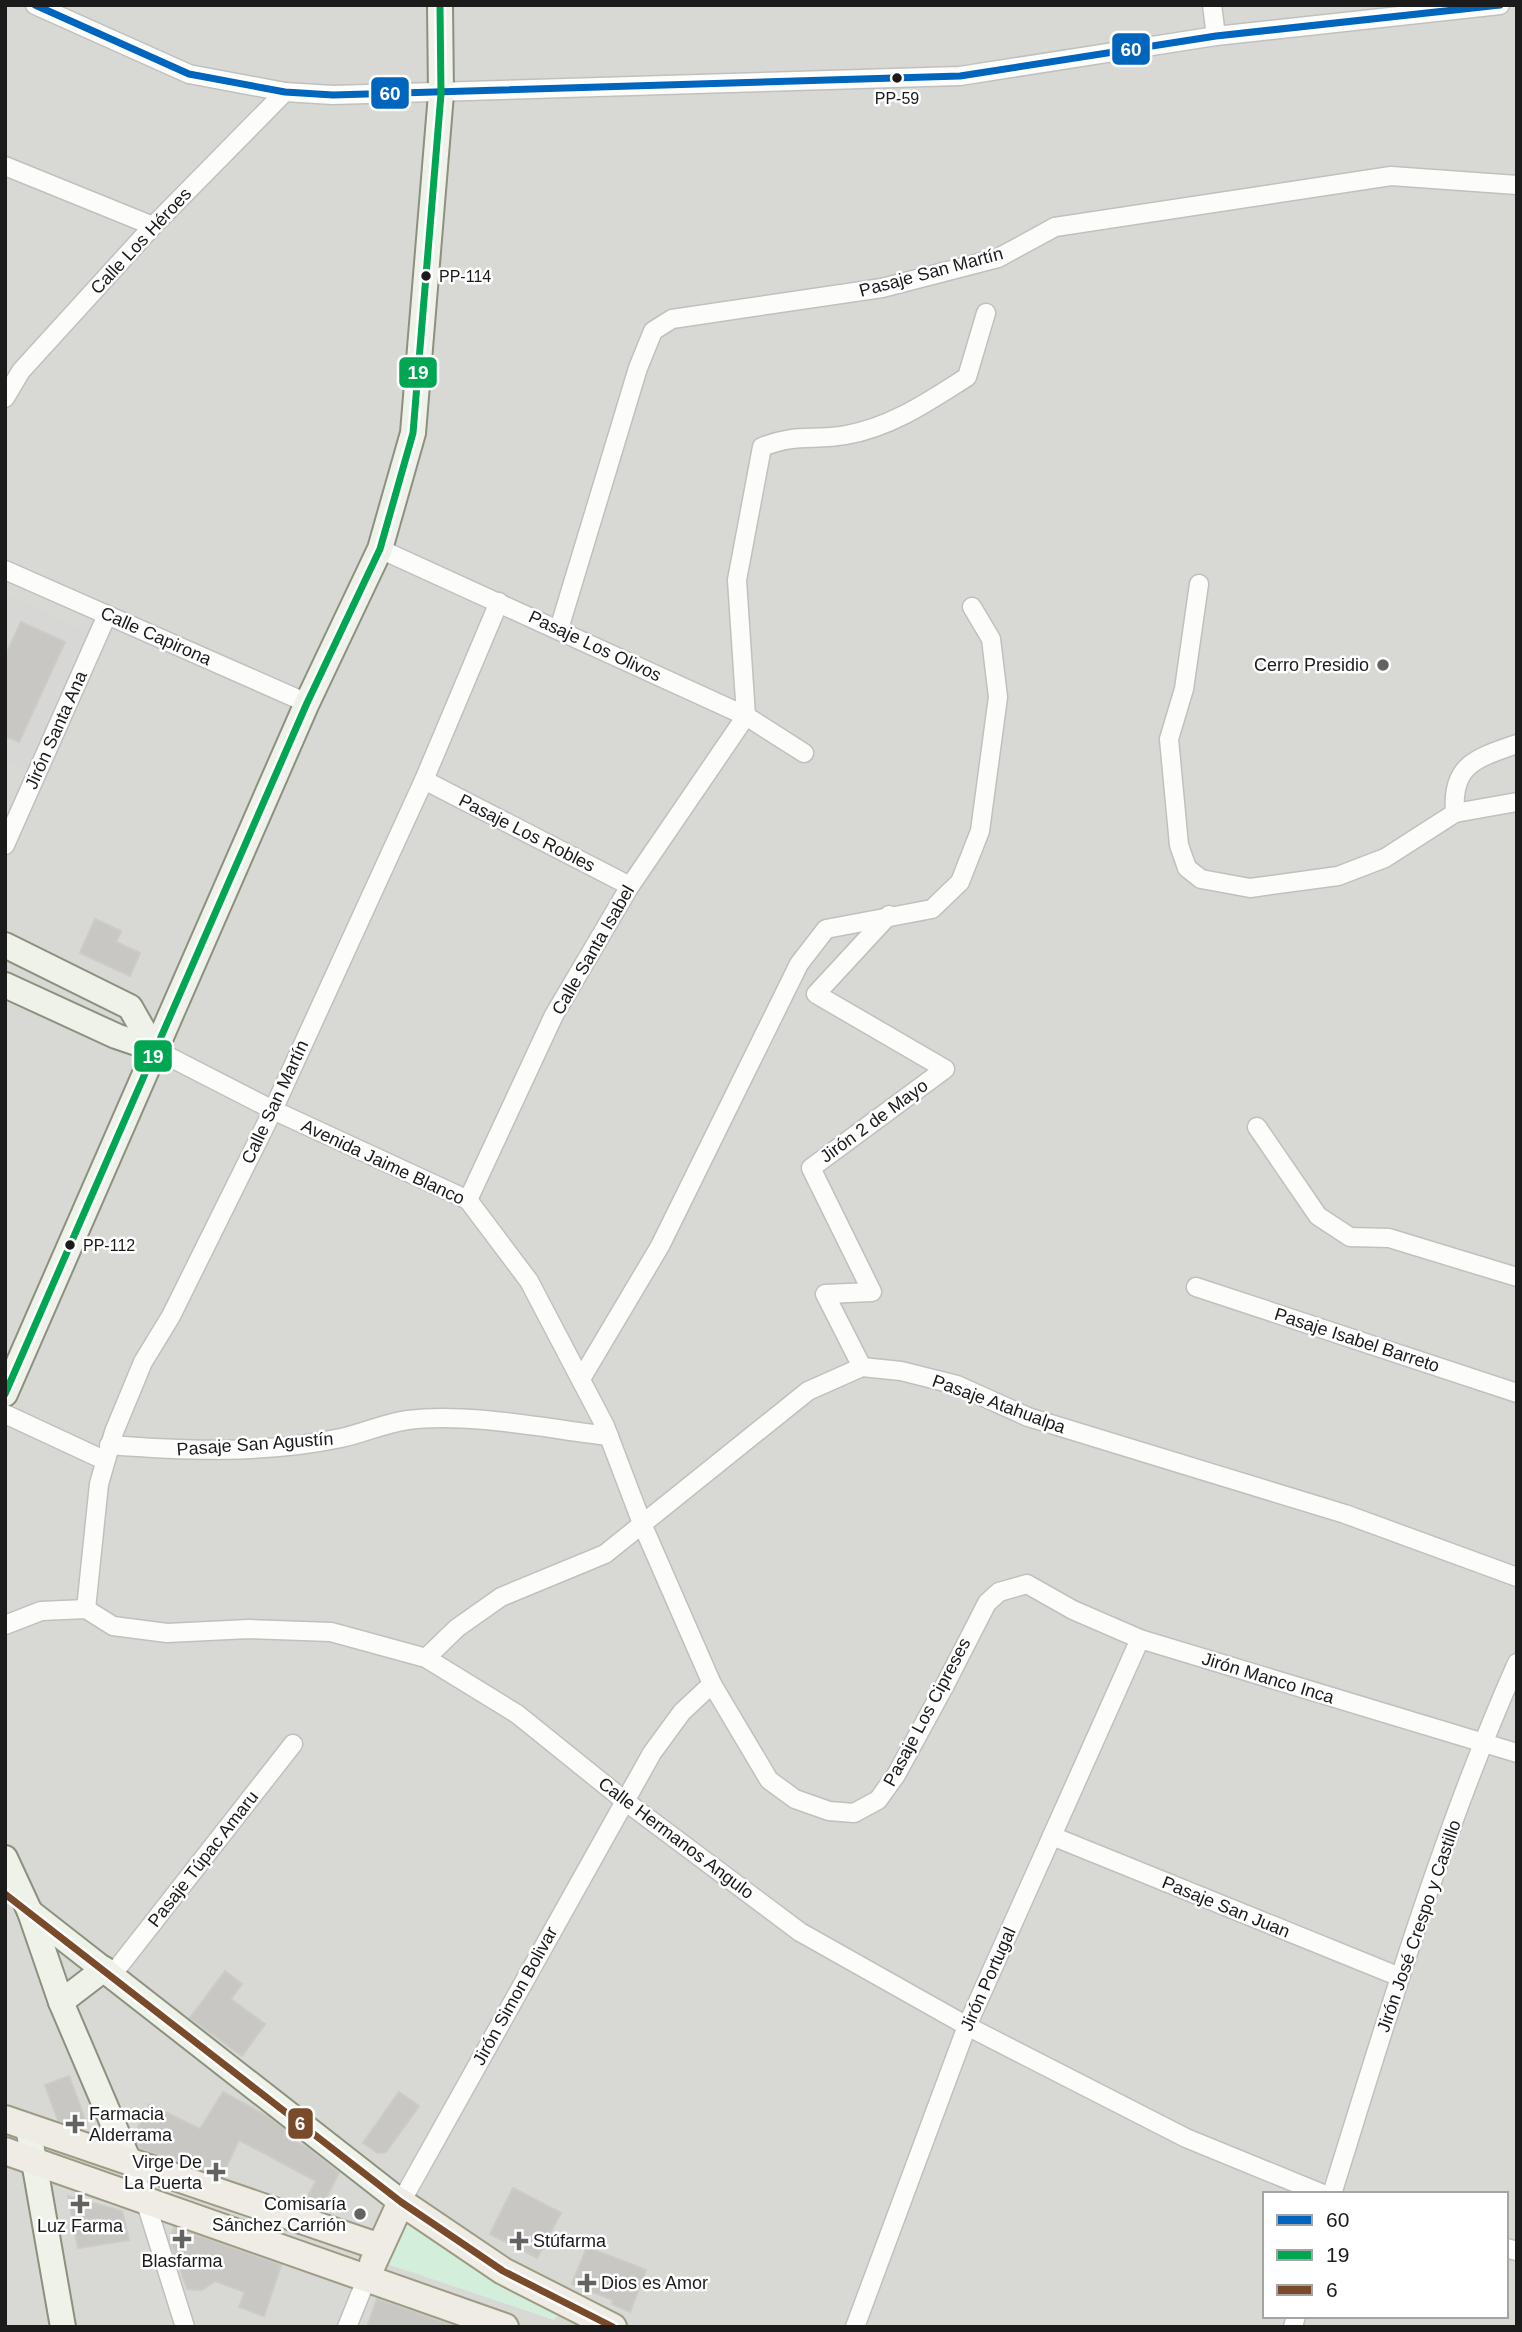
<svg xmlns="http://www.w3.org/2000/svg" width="1522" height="2332" viewBox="0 0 1522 2332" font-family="Helvetica,sans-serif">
  <rect width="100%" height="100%" fill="#e9e9e4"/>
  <path fill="#d8d8d5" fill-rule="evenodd" d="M5 5H1517V2327H5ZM1265 2194H1506V2316H1265Z"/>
  <polygon fill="#d7d7d5" points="5,593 85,632 27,770 5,760"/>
  <polygon fill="#d3eeda" points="407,2220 558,2316 554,2320 384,2263"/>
  <g fill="#c8c7c3" stroke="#cccbc5" stroke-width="2">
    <polygon points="21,622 65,642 19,742 5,736 5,656"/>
    <polygon points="95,919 121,931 116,942 140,953 130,976 80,953"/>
    <polygon points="225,1971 242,1984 231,1999 265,2024 242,2056 190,2018"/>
    <polygon points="69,2076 87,2125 80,2128 58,2120 45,2085"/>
    <polygon points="223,2092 267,2116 287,2131 284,2136 308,2148 339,2173 320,2210 304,2204 316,2181 239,2140 222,2176 141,2149 134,2135 149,2104 200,2129"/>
    <polygon points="399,2092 419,2106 386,2152 378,2153 363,2143"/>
    <polygon points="513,2188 561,2213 537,2258 490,2234"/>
    <polygon points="68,2196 122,2211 129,2240 78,2248"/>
    <polygon points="174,2227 281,2265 264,2316 239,2307 245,2292 215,2281 202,2290 187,2289 170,2240"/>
    <polygon points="587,2247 646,2270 630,2312 612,2304 613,2300 572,2284"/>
    <polygon points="377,2299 451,2325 450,2327 367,2327"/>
  </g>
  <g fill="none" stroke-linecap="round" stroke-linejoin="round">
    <defs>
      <g id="street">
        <polyline points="35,5 189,74 285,92 333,95 960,76 1216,36 1500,5"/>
        <polyline points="1212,5 1216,36"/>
        <polyline points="5,166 153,226"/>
        <polyline points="5,398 21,371 153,226 285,92"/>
        <polyline points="380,549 746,716 804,753"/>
        <polyline points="5,570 307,703"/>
        <polyline points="1199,584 1184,689 1169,739 1179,845 1187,868 1201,879 1250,888 1338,876 1385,858 1455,813 1517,802"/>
        <polyline points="559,629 638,368 653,331 672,319 882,288 998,258 1055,227 1391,176 1517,185"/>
        <polyline points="424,780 630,886"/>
        <path d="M1455 813C1451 764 1477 758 1517 744"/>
        <polyline points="5,845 107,615"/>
        <polyline points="154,1049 273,1110 468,1200 529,1281 605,1426 643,1526 712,1684 769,1780 795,1799 829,1811 854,1813 878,1800 896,1775 944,1687 987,1603 999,1592 1027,1584 1073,1610 1140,1639 1517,1753"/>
        <polyline points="1257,1127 1318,1216 1350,1237 1389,1238 1517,1277"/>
        <path d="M468 1200 554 1015 630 886 746 716 737 580 762 447C796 433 813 441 846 435 892 427 929 401 967 377L986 313"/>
        <polyline points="1196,1287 1517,1393"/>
        <polyline points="862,1367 825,1294 872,1292 811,1168 945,1069 816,994 889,915"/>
        <polyline points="581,1379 660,1246 799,964 826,929 932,909 960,882 980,831 998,697 991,639 972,607"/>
        <polyline points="5,1414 104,1460"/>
        <path d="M109 1445C186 1451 265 1454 341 1438 364 1433 385 1423 408 1420 468 1412 548 1429 609 1436"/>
        <polyline points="86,1609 99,1484 114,1432 143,1362 171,1316 273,1110 424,780 499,602"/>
        <polyline points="5,1625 41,1611 86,1609 113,1626 167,1633 249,1629 331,1632 426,1658 517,1714 625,1801 800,1932 967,2026 1186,2138 1323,2194"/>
        <polyline points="426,1658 457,1628 501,1597 605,1554 808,1391 862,1367 901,1371 957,1385 1028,1417 1345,1514 1517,1577"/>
        <polyline points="1052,1836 1400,1977"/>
        <polyline points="112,1975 293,1744"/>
        <polyline points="128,2159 145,2200 185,2327"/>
        <path d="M1332 2194C1388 2015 1441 1834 1517 1663"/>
        <polyline points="401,2202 652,1753 682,1712 712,1684"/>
        <polyline points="1506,2248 1517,2251"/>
        <polyline points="347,2327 366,2280"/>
        <polyline points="855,2327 967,2026 1140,1639"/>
        <polyline points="1293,2327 1296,2316"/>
      </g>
      <g id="secondary">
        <polyline points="5,945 130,1007 154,1049"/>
        <polyline points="5,985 116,1036 154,1049"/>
        <polyline points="5,1394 307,703 380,549 413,433 441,94 440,5"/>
        <polyline points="5,1858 30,1912 61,2002 128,2159"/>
        <polyline points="30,1912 401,2202"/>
        <polyline points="61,2002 104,1969"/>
        <polyline points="28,2127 63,2327"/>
      </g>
      <g id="primary">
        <polyline points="5,2119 380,2247"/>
        <polyline points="5,2151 505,2327"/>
        <polyline points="373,2263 401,2202 503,2271 613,2327"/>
      </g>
    </defs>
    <use href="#street" stroke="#c0c0be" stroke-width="21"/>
    <use href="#secondary" stroke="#8b917e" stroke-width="28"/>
    <use href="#primary" stroke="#9d9b83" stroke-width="30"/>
    <use href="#street" stroke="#fcfcfb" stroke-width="18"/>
    <use href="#secondary" stroke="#eff2e9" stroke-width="24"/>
    <use href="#primary" stroke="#eeece4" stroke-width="26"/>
    <defs>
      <polyline id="bus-1" points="35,5 189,74 285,92 333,95 960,76 1216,36 1500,5"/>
      <polyline id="bus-2" points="5,1394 307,703 380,549 413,433 441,94 440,5"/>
      <polyline id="bus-3" points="5,1894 401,2202 503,2271 613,2327"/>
    </defs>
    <use href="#bus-1" stroke="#fff" stroke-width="12"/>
    <use href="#bus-2" stroke="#fff" stroke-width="12"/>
    <use href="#bus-3" stroke="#fff" stroke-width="12"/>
    <use href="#bus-1" stroke="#0065bd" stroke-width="7"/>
    <use href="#bus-2" stroke="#00a651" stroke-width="7"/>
    <use href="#bus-3" stroke="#7a4b2a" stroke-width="7"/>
  </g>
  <g fill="#1b1b1b" stroke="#fff" stroke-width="2.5">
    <circle cx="897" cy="78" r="6"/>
    <circle cx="426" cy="276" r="6"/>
    <circle cx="70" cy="1245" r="6"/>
  </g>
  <g fill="#636361" stroke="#fff" stroke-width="2.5">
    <circle cx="1383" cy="665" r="7"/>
    <path d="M71.5 2113.5h7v7h7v7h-7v7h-7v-7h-7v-7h7z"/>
    <path d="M212.5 2161.5h7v7h7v7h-7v7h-7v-7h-7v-7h7z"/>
    <path d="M76.5 2193.5h7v7h7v7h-7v7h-7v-7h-7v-7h7z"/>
    <circle cx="360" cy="2214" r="7"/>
    <path d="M178.5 2228.5h7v7h7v7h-7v7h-7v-7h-7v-7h7z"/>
    <path d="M515.5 2230.5h7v7h7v7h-7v7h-7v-7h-7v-7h7z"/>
    <path d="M583.5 2272.5h7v7h7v7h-7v7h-7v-7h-7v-7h7z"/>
  </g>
  <g text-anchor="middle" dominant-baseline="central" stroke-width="5" stroke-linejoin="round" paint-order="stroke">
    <g font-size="16" fill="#1b1b1b" stroke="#fff" text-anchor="start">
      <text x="897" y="98" text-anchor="middle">PP-59</text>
      <text x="439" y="276">PP-114</text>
      <text x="83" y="1245">PP-112</text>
    </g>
    <g font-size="18" fill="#1b1b1b" stroke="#fff">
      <text transform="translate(141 241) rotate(-47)">Calle Los Héroes</text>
      <text transform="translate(931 272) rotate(-15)">Pasaje San Martín</text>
      <text transform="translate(156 636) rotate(24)">Calle Capirona</text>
      <text transform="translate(595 646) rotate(25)">Pasaje Los Olivos</text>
      <text transform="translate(56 730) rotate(-66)">Jirón Santa Ana</text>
      <text transform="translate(527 833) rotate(27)">Pasaje Los Robles</text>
      <text transform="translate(593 950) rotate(-60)">Calle Santa Isabel</text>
      <text transform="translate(275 1102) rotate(-65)">Calle San Martín</text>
      <text transform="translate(874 1121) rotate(-36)">Jirón 2 de Mayo</text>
      <text transform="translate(383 1162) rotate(25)">Avenida Jaime Blanco</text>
      <text transform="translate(1357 1340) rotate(18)">Pasaje Isabel Barreto</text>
      <text transform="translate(999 1404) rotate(20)">Pasaje Atahualpa</text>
      <text transform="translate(255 1444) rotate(-4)">Pasaje San Agustín</text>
      <text transform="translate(1268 1678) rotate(17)">Jirón Manco Inca</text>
      <text transform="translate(927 1712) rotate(-62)">Pasaje Los Cipreses</text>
      <text transform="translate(676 1838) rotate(37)">Calle Hermanos Angulo</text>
      <text transform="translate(203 1859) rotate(-52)">Pasaje Túpac Amaru</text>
      <text transform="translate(1226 1907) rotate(22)">Pasaje San Juan</text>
      <text transform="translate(1419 1926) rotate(-71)">Jirón José Crespo y Castillo</text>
      <text transform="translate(988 1979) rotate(-66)">Jirón Portugal</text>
      <text transform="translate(515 1996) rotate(-61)">Jirón Simon Bolivar</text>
    </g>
    <g font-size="18" fill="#1b1b1b" stroke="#fff" text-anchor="end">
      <text x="1369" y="665">Cerro Presidio</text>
      <text x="89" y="2114" text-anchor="start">Farmacia<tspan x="89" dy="21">Alderrama</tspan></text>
      <text x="202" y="2162">Virge De<tspan x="202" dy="21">La Puerta</tspan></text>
      <text x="346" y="2204">Comisaría<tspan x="346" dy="21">Sánchez Carrión</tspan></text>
      <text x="80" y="2226" text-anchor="middle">Luz Farma</text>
      <text x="533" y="2241" text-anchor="start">Stúfarma</text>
      <text x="182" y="2261" text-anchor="middle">Blasfarma</text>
      <text x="601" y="2283" text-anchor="start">Dios es Amor</text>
    </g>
  </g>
  <g stroke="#fff" stroke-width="2.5">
    <rect x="1111" y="32" width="40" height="34" rx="7" fill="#0065bd"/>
    <rect x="370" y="76" width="40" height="34" rx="7" fill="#0065bd"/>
    <rect x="398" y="356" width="40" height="33" rx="7" fill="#00a651"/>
    <rect x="133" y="1039" width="40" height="34" rx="7" fill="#00a651"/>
    <rect x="287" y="2107" width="27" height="33" rx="7" fill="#7a4b2a"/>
  </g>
  <g font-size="19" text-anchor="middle" font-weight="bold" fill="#fff">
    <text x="1131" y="56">60</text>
    <text x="390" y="100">60</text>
    <text x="418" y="379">19</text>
    <text x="153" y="1063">19</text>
    <text x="300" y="2130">6</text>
  </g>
  <rect width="1522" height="2332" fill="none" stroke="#1b1b1b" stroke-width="14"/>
  <rect x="1263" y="2192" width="245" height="126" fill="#ffffff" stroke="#a4a4a4" stroke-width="2"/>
  <rect x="1277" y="2215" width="35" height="10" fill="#0065bd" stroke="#a4a4a4" stroke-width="2"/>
  <text x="1326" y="2227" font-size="21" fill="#1b1b1b">60</text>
  <rect x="1277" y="2250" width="35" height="10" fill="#00a651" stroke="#a4a4a4" stroke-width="2"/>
  <text x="1326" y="2262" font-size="21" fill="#1b1b1b">19</text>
  <rect x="1277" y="2285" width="35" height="10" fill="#7a4b2a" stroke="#a4a4a4" stroke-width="2"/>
  <text x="1326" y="2297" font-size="21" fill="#1b1b1b">6</text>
</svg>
